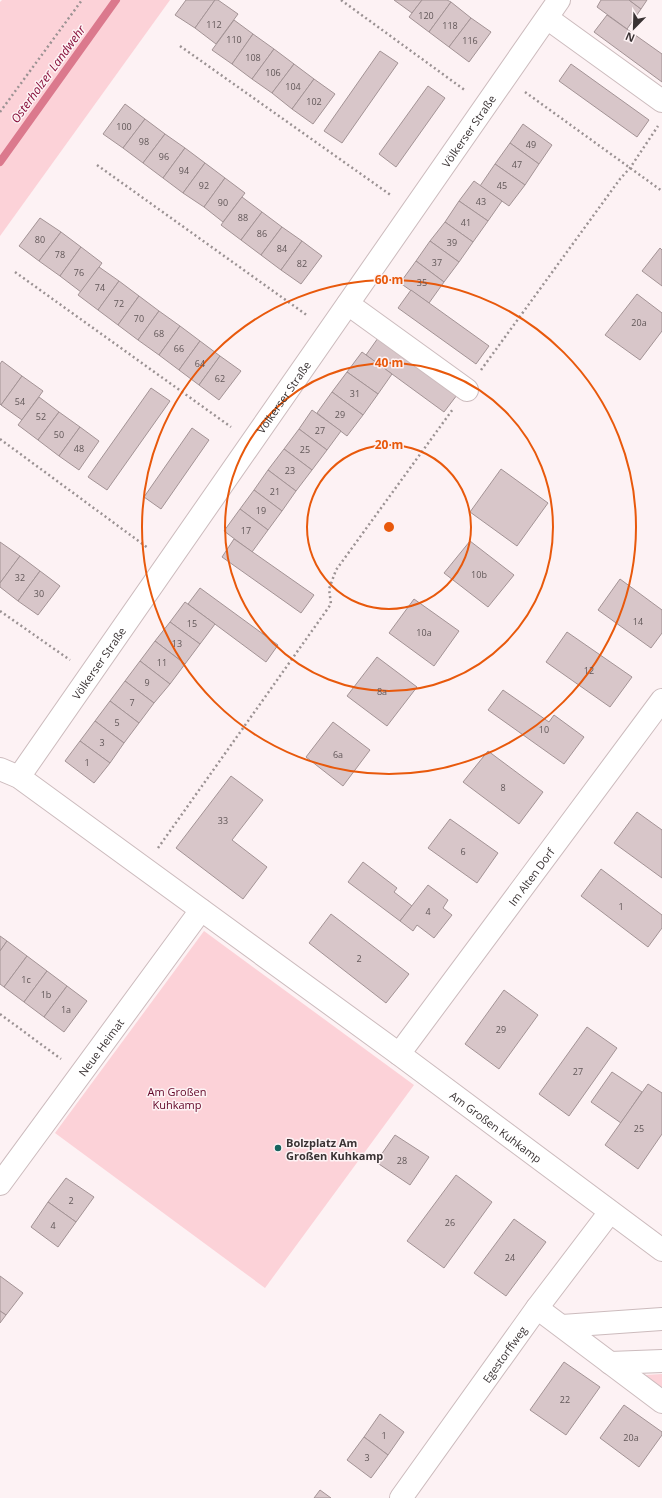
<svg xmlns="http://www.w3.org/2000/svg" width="662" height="1498" viewBox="0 0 662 1498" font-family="'Open Sans',sans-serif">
  <rect width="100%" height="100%" fill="#fdf2f4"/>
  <g fill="#fcd2d8">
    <polygon points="2,0 170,0 0,236 0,2"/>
    <polygon points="204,931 414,1085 265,1288 55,1133"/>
    <polygon points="662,1374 662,1388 645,1375"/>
  </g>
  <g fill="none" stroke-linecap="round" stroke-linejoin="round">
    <polyline stroke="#db798d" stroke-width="8" points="0,162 116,0"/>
  </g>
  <g fill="#d8c6c9" stroke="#a39395">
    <polygon points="186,0 215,0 195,28 175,15"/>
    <polygon points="215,0 218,0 238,14 216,44 195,28"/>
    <polygon points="394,0 422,0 412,13"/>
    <polygon points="422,0 447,0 451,2 429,32 409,17"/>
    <polygon points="601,0 629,0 641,9 627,29 597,7"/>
    <polygon points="629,0 647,0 641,9"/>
    <polygon points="451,2 471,18 449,47 429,32"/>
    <polygon points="607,15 662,54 662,82 594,32"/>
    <polygon points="471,18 491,32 469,62 449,47"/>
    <polygon points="234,20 253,34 232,64 212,50"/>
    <polygon points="253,34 274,49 252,79 232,64"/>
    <polygon points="274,49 294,64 272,93 252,79"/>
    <polygon points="380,51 398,63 342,143 324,131"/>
    <polygon points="294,64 314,79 292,109 272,93"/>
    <polygon points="571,64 649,120 637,137 559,81"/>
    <polygon points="314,79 335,94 313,124 292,109"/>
    <polygon points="428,86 445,98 396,167 379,154"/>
    <polygon points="125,104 145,119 123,148 103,134"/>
    <polygon points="145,119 165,134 143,163 123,148"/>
    <polygon points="523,124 552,145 539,164 510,143"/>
    <polygon points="165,134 185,148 163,178 143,163"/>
    <polygon points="510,143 539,164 525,185 495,164"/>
    <polygon points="185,148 205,163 183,193 163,178"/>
    <polygon points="205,163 225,178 204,207 183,193"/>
    <polygon points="495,164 525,185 509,206 480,186"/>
    <polygon points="225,178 245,193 223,222 204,207"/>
    <polygon points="474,181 502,201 488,221 459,201"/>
    <polygon points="242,197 262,212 241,240 221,225"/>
    <polygon points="459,201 488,221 473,242 445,222"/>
    <polygon points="262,212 282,227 261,255 241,240"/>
    <polygon points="40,218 61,232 39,261 19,246"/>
    <polygon points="445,222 473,242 459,262 430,241"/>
    <polygon points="282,227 302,241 281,270 261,255"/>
    <polygon points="61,232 81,247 60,276 39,261"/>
    <polygon points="302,241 322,256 301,284 281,270"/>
    <polygon points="430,241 459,262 444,282 416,261"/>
    <polygon points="81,247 102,263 81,292 60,276"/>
    <polygon points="660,248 662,250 662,286 642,271"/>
    <polygon points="416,261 444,282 429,303 400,283"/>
    <polygon points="99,267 119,281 98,310 78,295"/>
    <polygon points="119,281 139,296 118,325 98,310"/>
    <polygon points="411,290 489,346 476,364 398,308"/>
    <polygon points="637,294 662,313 662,331 640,360 605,335"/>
    <polygon points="139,296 159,311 138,340 118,325"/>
    <polygon points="159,311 180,326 159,355 138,340"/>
    <polygon points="180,326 200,341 179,370 159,355"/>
    <polygon points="378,338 457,395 444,412 366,355"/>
    <polygon points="200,341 220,356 199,385 179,370"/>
    <polygon points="362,352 392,374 378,394 347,372"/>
    <polygon points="220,356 241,371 219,400 199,385"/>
    <polygon points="2,361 22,376 1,405 0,404 0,364"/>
    <polygon points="347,372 378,394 363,415 332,392"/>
    <polygon points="22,376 43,391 22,420 1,405"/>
    <polygon points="151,388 170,401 107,490 88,477"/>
    <polygon points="332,392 363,415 347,436 317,413"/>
    <polygon points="39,397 59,412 38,440 18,425"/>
    <polygon points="312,410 341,431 327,450 299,429"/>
    <polygon points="59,412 80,427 59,456 38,440"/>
    <polygon points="80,427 99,441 79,470 59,456"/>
    <polygon points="192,428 209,440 161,509 144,497"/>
    <polygon points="299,429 327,450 312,470 284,449"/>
    <polygon points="284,449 312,470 296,491 268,470"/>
    <polygon points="501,469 548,503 517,546 470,512"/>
    <polygon points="268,470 296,491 282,511 254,490"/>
    <polygon points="254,490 282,511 268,530 240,509"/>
    <polygon points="240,509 268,530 252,552 224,531"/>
    <polygon points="234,539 314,595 301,613 222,557"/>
    <polygon points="470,541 514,575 488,607 444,573"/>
    <polygon points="0,542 20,556 0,583"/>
    <polygon points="20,556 40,571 18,601 0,587 0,583"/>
    <polygon points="40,571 60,586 38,615 18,601"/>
    <polygon points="620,579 662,610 662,633 651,648 598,610"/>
    <polygon points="200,588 278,645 266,662 188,604"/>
    <polygon points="414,599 459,631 434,666 389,633"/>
    <polygon points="185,602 215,624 200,644 170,622"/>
    <polygon points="170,622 200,644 185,664 155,641"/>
    <polygon points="567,632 632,677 610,707 546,662"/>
    <polygon points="155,641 185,664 170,684 140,661"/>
    <polygon points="377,657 417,687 387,726 347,696"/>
    <polygon points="140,661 170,684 154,703 125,681"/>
    <polygon points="125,681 154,703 139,723 110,701"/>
    <polygon points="503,690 549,722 554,715 584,737 564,764 488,710"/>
    <polygon points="110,701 139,723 124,743 95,721"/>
    <polygon points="95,721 124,743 110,763 80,741"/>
    <polygon points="333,722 370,750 343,786 306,757"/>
    <polygon points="80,741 110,763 94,783 65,761"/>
    <polygon points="488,751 543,792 519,824 463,782"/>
    <polygon points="231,776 263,800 232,840 267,867 243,899 176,848"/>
    <polygon points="637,812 662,830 662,878 614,843"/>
    <polygon points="450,819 498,853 477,883 428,848"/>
    <polygon points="363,862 397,888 394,892 412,906 400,921 348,882"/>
    <polygon points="601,869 662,915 662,928 648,947 581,896"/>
    <polygon points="428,885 448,900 443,908 452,915 434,938 417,925 413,931 400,921"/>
    <polygon points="331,914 409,974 386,1003 309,943"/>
    <polygon points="0,936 7,941 0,951"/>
    <polygon points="7,941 27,956 4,987 0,984 0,951"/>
    <polygon points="27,956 47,971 24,1002 4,987"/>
    <polygon points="47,971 67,986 44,1017 24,1002"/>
    <polygon points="67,986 87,1001 64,1032 44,1017"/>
    <polygon points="504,990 538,1015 499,1069 465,1044"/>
    <polygon points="587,1027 617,1048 569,1116 539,1094"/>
    <polygon points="612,1072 642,1092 621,1123 591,1102"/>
    <polygon points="648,1084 662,1093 662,1134 638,1169 605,1145"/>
    <polygon points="395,1135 429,1157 410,1185 376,1162"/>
    <polygon points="456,1175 492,1202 444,1268 407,1241"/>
    <polygon points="66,1178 94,1197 76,1222 48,1202"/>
    <polygon points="48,1202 76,1222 58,1247 31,1227"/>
    <polygon points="514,1219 546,1242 506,1296 474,1273"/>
    <polygon points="0,1276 23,1293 6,1315 0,1311"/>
    <polygon points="0,1311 6,1315 0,1323"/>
    <polygon points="564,1362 600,1387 566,1435 530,1410"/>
    <polygon points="624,1405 662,1432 662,1435 639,1467 600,1438"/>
    <polygon points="380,1414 404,1432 388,1455 364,1437"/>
    <polygon points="364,1437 388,1455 371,1478 347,1460"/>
    <polygon points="320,1490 331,1498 314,1498"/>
  </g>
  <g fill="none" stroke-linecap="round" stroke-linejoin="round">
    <defs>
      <g id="minor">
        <polyline points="547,18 662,101"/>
        <polyline points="348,304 467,390"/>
        <path id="s1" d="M0 769 19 777 399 1054 662 1250"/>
        <path id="s2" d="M19 777 559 0"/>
        <path id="s3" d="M399 1054 662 700"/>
        <path id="s4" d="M0 1184 201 910"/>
        <polyline points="537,1308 662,1402"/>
        <polyline points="562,1326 662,1319"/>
        <polyline points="610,1363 662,1361"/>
        <path id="s5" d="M401 1498 537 1308 610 1212"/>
      </g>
    </defs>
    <use href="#minor" stroke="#ccbbbd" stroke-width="24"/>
    <g stroke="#9b9293" stroke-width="2.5" stroke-dasharray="2 3" stroke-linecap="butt">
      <polyline points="341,0 466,91"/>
      <polyline points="180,46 392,196"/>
      <polyline points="525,92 662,191"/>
      <polyline points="0,112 82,0"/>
      <polyline points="97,165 308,316"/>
      <polyline points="15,272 231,427"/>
      <polyline points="481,370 620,179 630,168 658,126"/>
      <polyline points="0,439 148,548"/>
      <polyline points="0,611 70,660"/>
      <polyline points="158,848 331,604 329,589 336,570 453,409"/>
      <polyline points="0,1014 61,1059"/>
    </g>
    <use href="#minor" stroke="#fff" stroke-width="22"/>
  </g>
  <g fill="none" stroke="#e8590c" stroke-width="2">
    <circle cx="389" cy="527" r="82"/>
    <circle cx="389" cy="527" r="164"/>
    <circle cx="389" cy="527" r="247"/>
  </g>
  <circle fill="#17645f" stroke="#fdf2f4" stroke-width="1.5" cx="278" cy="1148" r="4"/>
  <g text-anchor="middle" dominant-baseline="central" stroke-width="3" stroke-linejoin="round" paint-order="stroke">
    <g font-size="9" fill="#615758">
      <text x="426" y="15">120</text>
      <text x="214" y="24">112</text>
      <text x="450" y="25">118</text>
      <text x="234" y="39">110</text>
      <text x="470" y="40">116</text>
      <text x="253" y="57">108</text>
      <text x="273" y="72">106</text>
      <text x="293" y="86">104</text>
      <text x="314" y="101">102</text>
      <text x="124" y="126">100</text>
      <text x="144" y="141">98</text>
      <text x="531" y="144">49</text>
      <text x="164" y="156">96</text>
      <text x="517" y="164">47</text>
      <text x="184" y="170">94</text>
      <text x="204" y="185">92</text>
      <text x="502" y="185">45</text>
      <text x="481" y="201">43</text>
      <text x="223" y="202">90</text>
      <text x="243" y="217">88</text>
      <text x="466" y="222">41</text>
      <text x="262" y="233">86</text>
      <text x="40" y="239">80</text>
      <text x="452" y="242">39</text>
      <text x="282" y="248">84</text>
      <text x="60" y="254">78</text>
      <text x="437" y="262">37</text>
      <text x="302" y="263">82</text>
      <text x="79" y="272">76</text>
      <text x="422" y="282">35</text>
      <text x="100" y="287">74</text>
      <text x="119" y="303">72</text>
      <text x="139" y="318">70</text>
      <text x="639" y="322">20a</text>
      <text x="159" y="333">68</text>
      <text x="179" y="348">66</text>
      <text x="200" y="363">64</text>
      <text x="220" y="378">62</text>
      <text x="355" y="393">31</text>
      <text x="20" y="401">54</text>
      <text x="340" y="414">29</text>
      <text x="41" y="416">52</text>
      <text x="320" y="430">27</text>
      <text x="59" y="434">50</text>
      <text x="79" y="448">48</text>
      <text x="305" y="449">25</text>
      <text x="290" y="470">23</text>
      <text x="275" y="491">21</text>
      <text x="261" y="510">19</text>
      <text x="246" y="530">17</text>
      <text x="479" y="574">10b</text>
      <text x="20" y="577">32</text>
      <text x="39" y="593">30</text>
      <text x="638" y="621">14</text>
      <text x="192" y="623">15</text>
      <text x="424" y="632">10a</text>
      <text x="177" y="643">13</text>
      <text x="162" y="662">11</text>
      <text x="589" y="670">12</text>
      <text x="147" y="682">9</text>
      <text x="382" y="691">8a</text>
      <text x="132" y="702">7</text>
      <text x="117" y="722">5</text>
      <text x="544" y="729">10</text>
      <text x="102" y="742">3</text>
      <text x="338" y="754">6a</text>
      <text x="87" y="762">1</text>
      <text x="503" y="787">8</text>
      <text x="223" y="820">33</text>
      <text x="463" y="851">6</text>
      <text x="621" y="906">1</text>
      <text x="428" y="911">4</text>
      <text x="359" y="958">2</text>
      <text x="26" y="979">1c</text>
      <text x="46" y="994">1b</text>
      <text x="66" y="1009">1a</text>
      <text x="501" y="1029">29</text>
      <text x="578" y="1071">27</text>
      <text x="639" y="1128">25</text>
      <text x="402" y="1160">28</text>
      <text x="71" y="1200">2</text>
      <text x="450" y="1222">26</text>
      <text x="53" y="1225">4</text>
      <text x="510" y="1257">24</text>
      <text x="565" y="1399">22</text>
      <text x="384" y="1435">1</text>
      <text x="631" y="1437">20a</text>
      <text x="367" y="1457">3</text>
    </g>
    <g font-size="11" fill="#393233" stroke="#fdf2f4">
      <text stroke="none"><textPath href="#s2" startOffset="787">Völkerser Straße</textPath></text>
      <text stroke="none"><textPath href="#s2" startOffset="463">Völkerser Straße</textPath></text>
      <text stroke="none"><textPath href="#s2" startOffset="139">Völkerser Straße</textPath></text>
      <text stroke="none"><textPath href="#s3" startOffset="221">Im Alten Dorf</textPath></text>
      <text stroke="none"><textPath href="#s4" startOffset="170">Neue Heimat</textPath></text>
      <text stroke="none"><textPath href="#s1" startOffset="612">Am Großen Kuhkamp</textPath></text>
      <text stroke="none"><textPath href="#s5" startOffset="177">Egestorffweg</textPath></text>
    </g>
    <g font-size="11" fill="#600426" stroke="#fdf2f4">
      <text x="177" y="1091">Am Großen<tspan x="177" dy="13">Kuhkamp</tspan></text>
    </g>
    <g font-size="11" font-weight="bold" fill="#393233" stroke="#fdf2f4" text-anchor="start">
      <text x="286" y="1142">Bolzplatz Am<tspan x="286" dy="13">Großen Kuhkamp</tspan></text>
    </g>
    <g font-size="12" font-style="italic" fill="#870e39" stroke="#fdf2f4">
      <text transform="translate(48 74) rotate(-54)">Osterholzer Landwehr</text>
    </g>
  </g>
  <circle cx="389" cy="527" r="6" fill="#e8590c" stroke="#fdf2f4" stroke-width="2"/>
  <g font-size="12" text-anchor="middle" font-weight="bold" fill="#e8590c" stroke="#fdf2f4" stroke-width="3" stroke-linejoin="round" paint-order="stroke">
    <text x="389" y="284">60 m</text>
    <text x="389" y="367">40 m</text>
    <text x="389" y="449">20 m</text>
  </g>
  <g transform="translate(634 28) rotate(203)" stroke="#fdf2f4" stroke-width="3" paint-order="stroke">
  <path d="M0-3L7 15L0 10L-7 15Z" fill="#393233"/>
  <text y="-6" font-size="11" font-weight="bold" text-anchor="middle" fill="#393233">N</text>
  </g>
</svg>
